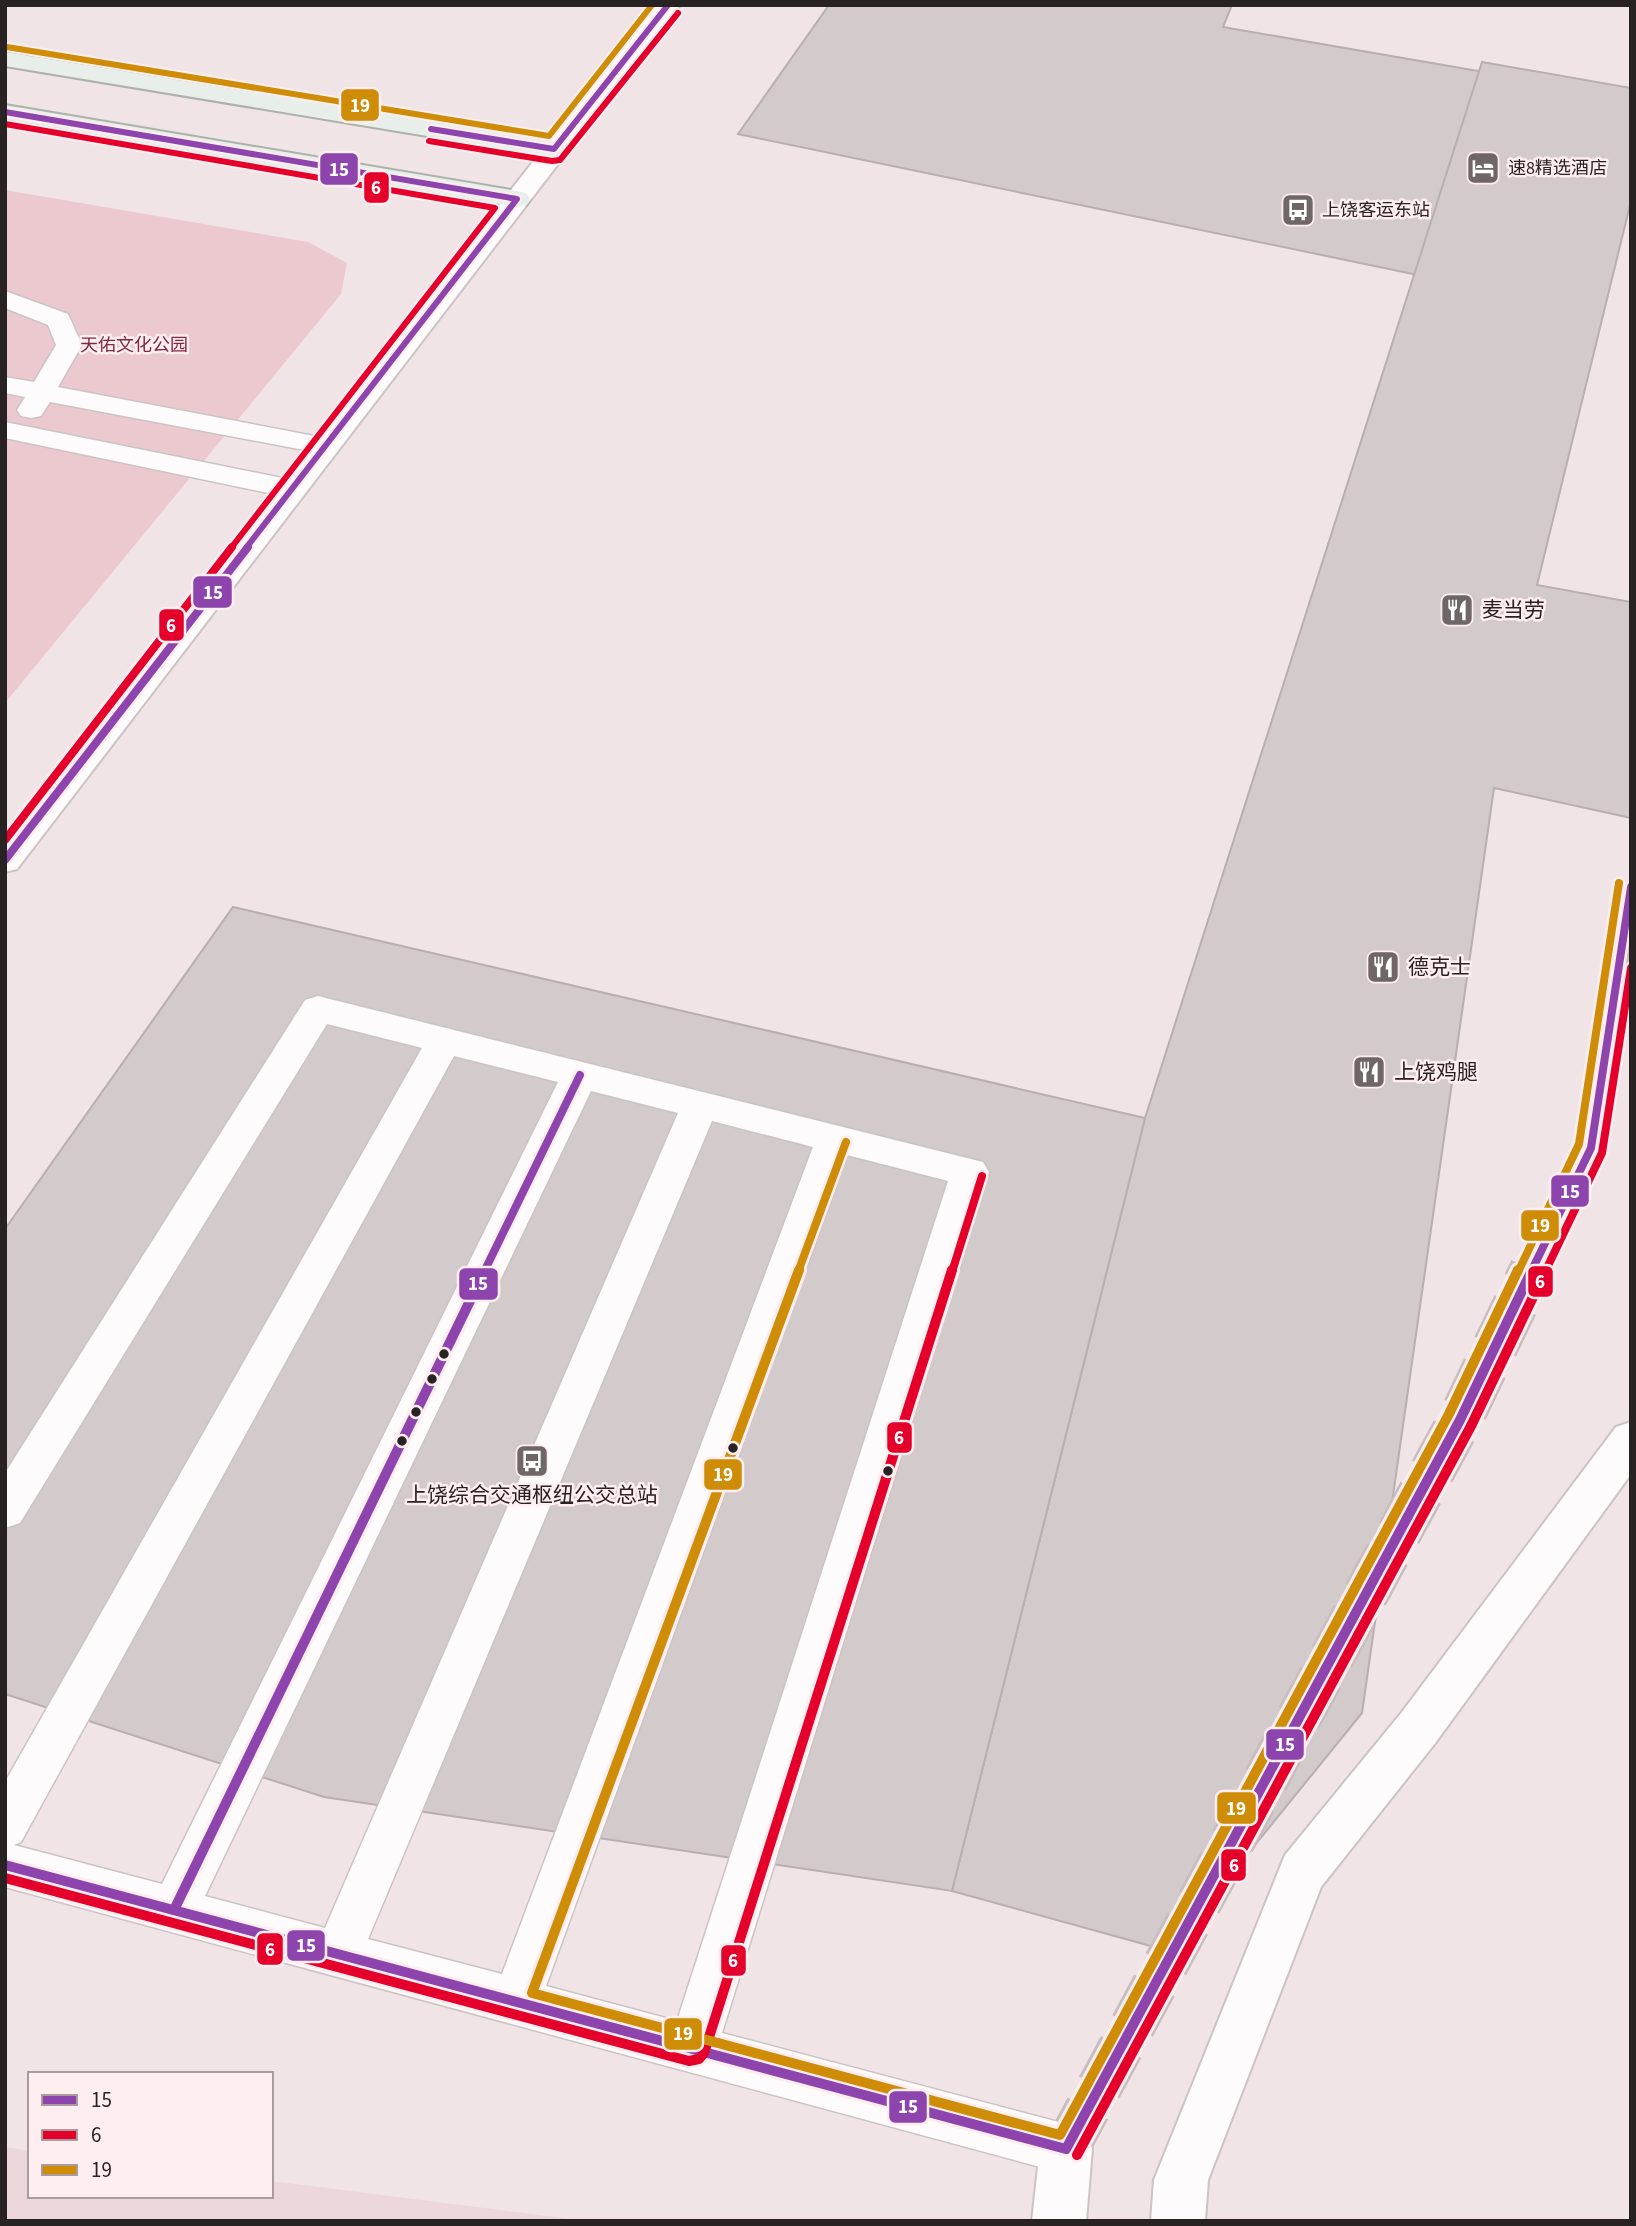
<svg xmlns="http://www.w3.org/2000/svg" width="1636" height="2226" viewBox="0 0 1636 2226" font-family="'Source Sans 3','Noto Sans SC',sans-serif">
  <rect width="100%" height="100%" fill="#f0e4e6"/>
  <polygon fill="#ecd7da" points="5,2147 30,2151 30,2196 271,2196 271,2181 586,2221 5,2221"/>
  <polygon fill="#ecc9ce" points="5,190 308,242 347,263 341,294 5,703"/>
  <g fill="#d3cacc" stroke="#b7afb0" stroke-width="2">
    <polygon points="829,5 1232,5 1223,27 1530,80 1471,286 738,134"/>
    <polygon points="1482,62 1631,88 1631,201 1537,585 1631,602 1631,818 1494,788 1362,1713 1169,1951 952,1891 1145,1118"/>
    <polygon points="233,907 1145,1118 952,1891 324,1797 5,1694 5,1229"/>
  </g>
  <g fill="none" stroke-linecap="round" stroke-linejoin="round">
    <polyline stroke="#c8bdbf" stroke-width="35" stroke-dasharray="35 18" stroke-linecap="butt" points="1531,1272 1591,1148 1631,885"/>
    <polyline stroke="#c8bdbf" stroke-width="46" stroke-dasharray="46 24" stroke-linecap="butt" points="1066,2149 1460,1420 1532,1270"/>
    <defs>
      <g id="service">
        <polygon points="5,291 68,314 82,345 58,387 325,438 335,440 339,446 335,452 325,454 50,402 41,416 31,418 21,416 17,410 25,397 5,393 5,377 34,382 56,345 48,325 5,308"/>
        <polygon points="5,422 292,480 302,483 306,489 302,495 292,498 5,438"/>
        <path d="M318 996 983 1162 989 1172 722 2033 1066 2124 1084 2131 1091 2149 1084 2167 1066 2174 5 1887V1782L422 1048 327 1024 20 1523 5 1528V1473L305 1000ZM454 1056 558 1082 162 1884 14 1845 21 1842ZM591 1091 678 1113 325 1928 205 1896ZM712 1121 813 1147 502 1974 368 1939ZM847 1155 948 1181 677 2021 546 1986Z"/>
      </g>
      <g id="tertiary">
        <polygon points="656,5 680,5 17,869 5,872 5,835"/>
        <polygon points="1631,1422 1631,1474 1436,1742 1321,1887 1208,2180 1205,2221 1151,2221 1154,2180 1285,1855 1402,1712 1616,1427"/>
        <polygon points="1066,2123 1085,2130 1092,2149 1086,2221 1032,2221 1040,2149 1047,2130"/>
      </g>
      <g id="primary">
        <polygon points="5,52 554,141 563,144 567,149 563,154 554,157 5,66"/>
        <polygon points="5,105 517,191 526,193 530,199 526,205 517,207 5,119"/>
      </g>
    </defs>
    <use href="#service" stroke="#ccc3c4" stroke-width="3"/>
    <use href="#tertiary" stroke="#ccc3c4" stroke-width="4"/>
    <use href="#primary" stroke="#acb2a8" stroke-width="4"/>
    <use href="#service" fill="#fdfbfb" fill-rule="evenodd"/>
    <use href="#tertiary" fill="#fdfbfb" fill-rule="evenodd"/>
    <use href="#primary" fill="#e8eee9" fill-rule="evenodd"/>
    <defs>
      <g id="bus-1-far2">
        <polyline points="5,112 517,199 246,548"/>
        <polyline points="431,129 554,149 668,5"/>
      </g>
      <g id="bus-1-far1">
        <polyline points="5,860 248,547"/>
        <polyline points="484,1272 580,1075"/>
        <polyline points="1531,1272 1591,1148 1631,887"/>
      </g>
      <g id="bus-1">
        <polyline points="5,1865 1066,2149 1460,1420 1532,1270"/>
        <polyline points="174,1910 485,1270"/>
      </g>
      <g id="bus-2-far2">
        <polyline points="5,124 495,208 231,548"/>
        <polyline points="429,141 552,161 560,160 678,13"/>
      </g>
      <g id="bus-2-far1">
        <polyline points="5,840 232,547"/>
        <polyline points="952,1272 982,1176"/>
        <polyline points="1545,1272 1602,1153 1631,968"/>
      </g>
      <g id="bus-2">
        <polyline points="5,1878 689,2061 699,2059 704,2053 952,1270"/>
        <polyline points="1077,2155 1471,1426 1546,1270"/>
      </g>
      <polyline id="bus-3-far2" points="7,47 549,136 652,5"/>
      <g id="bus-3-far1">
        <polyline points="798,1272 846,1142"/>
        <polyline points="1518,1272 1579,1144 1619,883"/>
      </g>
      <polyline id="bus-3" points="799,1270 532,1993 1060,2135 1449,1414 1518,1270"/>
    </defs>
    <use href="#bus-1-far2" stroke="#feeef0" stroke-width="10"/>
    <use href="#bus-1-far1" stroke="#feeef0" stroke-width="13"/>
    <use href="#bus-1" stroke="#feeef0" stroke-width="16"/>
    <use href="#bus-2-far2" stroke="#feeef0" stroke-width="10"/>
    <use href="#bus-2-far1" stroke="#feeef0" stroke-width="13"/>
    <use href="#bus-2" stroke="#feeef0" stroke-width="16"/>
    <use href="#bus-3-far2" stroke="#feeef0" stroke-width="10"/>
    <use href="#bus-3-far1" stroke="#feeef0" stroke-width="13"/>
    <use href="#bus-3" stroke="#feeef0" stroke-width="16"/>
    <use href="#bus-1-far2" stroke="#8e44ad" stroke-width="6"/>
    <use href="#bus-1-far1" stroke="#8e44ad" stroke-width="8"/>
    <use href="#bus-1" stroke="#8e44ad" stroke-width="10"/>
    <use href="#bus-2-far2" stroke="#e4002b" stroke-width="6"/>
    <use href="#bus-2-far1" stroke="#e4002b" stroke-width="8"/>
    <use href="#bus-2" stroke="#e4002b" stroke-width="10"/>
    <use href="#bus-3-far2" stroke="#ce8c07" stroke-width="6"/>
    <use href="#bus-3-far1" stroke="#ce8c07" stroke-width="8"/>
    <use href="#bus-3" stroke="#ce8c07" stroke-width="10"/>
  </g>
  <defs>
    <symbol id="hotel-square" viewBox="-11 -11 22 22"><rect x="-9" y="-9" width="18" height="18" rx="4" fill="#6f6667" stroke="#feeef0"/><path d="M-6-4.5h1.5V1H6V5H4.5V3h-9V5H-6ZM-4 0a1.8 1.8 0 1 1 3.6 0ZM.5 0V-2.5h3Q6-2.5 6 0Z" fill="#fff"/></symbol>
    <symbol id="bus-square" viewBox="-11 -11 22 22"><rect x="-9" y="-9" width="18" height="18" rx="4" fill="#6f6667" stroke="#feeef0"/><path d="M-5-6H5V4H4V6H2V4H-2V6H-4V4H-5ZM-3.5-4V0h7V-4ZM-3.5 1.2v1.5H-2V1.2ZM2 1.2v1.5H3.5V1.2Z" fill="#fff"/></symbol>
    <symbol id="restaurant-square" viewBox="-11 -11 22 22"><rect x="-9" y="-9" width="18" height="18" rx="4" fill="#6f6667" stroke="#feeef0"/><path d="M-5-6h1v4h1v-4h1v4h1v-4h1v5L-1.5 .5V6h-2V.5L-5-1ZM5-6V6H3V1.5H1.5Q1.5-4 5-6Z" fill="#fff"/></symbol>
  </defs>
  <g fill-rule="evenodd">
    <use href="#hotel-square" x="1464" y="149" width="38" height="38"/>
    <use href="#bus-square" x="1279" y="191" width="38" height="38"/>
    <use href="#restaurant-square" x="1438" y="591" width="38" height="38"/>
    <use href="#restaurant-square" x="1364" y="948" width="38" height="38"/>
    <use href="#restaurant-square" x="1350" y="1053" width="38" height="38"/>
    <use href="#bus-square" x="513" y="1442" width="38" height="38"/>
  </g>
  <g fill="#292222" stroke="#feeef0" stroke-width="2.5">
    <circle cx="444" cy="1354" r="6"/>
    <circle cx="432" cy="1379" r="6"/>
    <circle cx="416" cy="1412" r="6"/>
    <circle cx="402" cy="1441" r="6"/>
    <circle cx="733" cy="1448" r="6"/>
    <circle cx="888" cy="1471" r="6"/>
  </g>
  <g text-anchor="middle" dominant-baseline="central" stroke-width="5" stroke-linejoin="round" paint-order="stroke">
    <g font-size="18" fill="#292222" stroke="#feeef0" text-anchor="start">
      <text x="1508" y="168">速8精选酒店</text>
      <text x="1322" y="210">上饶客运东站</text>
    </g>
    <g font-size="18" fill="#81283d" stroke="#feeef0">
      <text x="134" y="345">天佑文化公园</text>
    </g>
    <g font-size="21" fill="#292222" stroke="#feeef0" text-anchor="start">
      <text x="1482" y="610">麦当劳</text>
      <text x="1408" y="967">德克士</text>
      <text x="1394" y="1072">上饶鸡腿</text>
      <text x="532" y="1495" text-anchor="middle">上饶综合交通枢纽公交总站</text>
    </g>
  </g>
  <g stroke="#feeef0" stroke-width="2.5">
    <rect x="340" y="88" width="40" height="34" rx="7" fill="#ce8c07"/>
    <rect x="319" y="152" width="40" height="34" rx="7" fill="#8e44ad"/>
    <rect x="363" y="171" width="27" height="33" rx="7" fill="#e4002b"/>
    <rect x="192" y="575" width="41" height="34" rx="7" fill="#8e44ad"/>
    <rect x="158" y="608" width="27" height="34" rx="7" fill="#e4002b"/>
    <rect x="1550" y="1174" width="40" height="34" rx="7" fill="#8e44ad"/>
    <rect x="1520" y="1209" width="40" height="33" rx="7" fill="#ce8c07"/>
    <rect x="1527" y="1265" width="27" height="33" rx="7" fill="#e4002b"/>
    <rect x="458" y="1267" width="41" height="34" rx="7" fill="#8e44ad"/>
    <rect x="886" y="1421" width="27" height="33" rx="7" fill="#e4002b"/>
    <rect x="703" y="1458" width="40" height="33" rx="7" fill="#ce8c07"/>
    <rect x="1265" y="1728" width="40" height="33" rx="7" fill="#8e44ad"/>
    <rect x="1216" y="1791" width="41" height="34" rx="7" fill="#ce8c07"/>
    <rect x="1220" y="1848" width="27" height="34" rx="7" fill="#e4002b"/>
    <rect x="286" y="1929" width="40" height="33" rx="7" fill="#8e44ad"/>
    <rect x="256" y="1932" width="28" height="34" rx="7" fill="#e4002b"/>
    <rect x="720" y="1944" width="27" height="33" rx="7" fill="#e4002b"/>
    <rect x="663" y="2017" width="40" height="34" rx="7" fill="#ce8c07"/>
    <rect x="888" y="2090" width="40" height="34" rx="7" fill="#8e44ad"/>
  </g>
  <g font-size="19" text-anchor="middle" font-weight="bold" fill="#fff">
    <text x="360" y="112">19</text>
    <text x="339" y="176">15</text>
    <text x="376" y="194">6</text>
    <text x="213" y="599">15</text>
    <text x="171" y="632">6</text>
    <text x="1570" y="1198">15</text>
    <text x="1540" y="1232">19</text>
    <text x="1540" y="1288">6</text>
    <text x="478" y="1290">15</text>
    <text x="899" y="1444">6</text>
    <text x="723" y="1481">19</text>
    <text x="1285" y="1751">15</text>
    <text x="1236" y="1815">19</text>
    <text x="1234" y="1872">6</text>
    <text x="306" y="1952">15</text>
    <text x="270" y="1956">6</text>
    <text x="733" y="1967">6</text>
    <text x="683" y="2040">19</text>
    <text x="908" y="2113">15</text>
  </g>
  <rect width="1636" height="2226" fill="none" stroke="#292222" stroke-width="14"/>
  <rect x="28" y="2072" width="245" height="126" fill="#feeef0" stroke="#a99c9e" stroke-width="2"/>
  <rect x="42" y="2095" width="35" height="10" fill="#8e44ad" stroke="#a99c9e" stroke-width="2"/>
  <text x="91" y="2107" font-size="21" fill="#292222">15</text>
  <rect x="42" y="2130" width="35" height="10" fill="#e4002b" stroke="#a99c9e" stroke-width="2"/>
  <text x="91" y="2142" font-size="21" fill="#292222">6</text>
  <rect x="42" y="2165" width="35" height="10" fill="#ce8c07" stroke="#a99c9e" stroke-width="2"/>
  <text x="91" y="2177" font-size="21" fill="#292222">19</text>
</svg>
